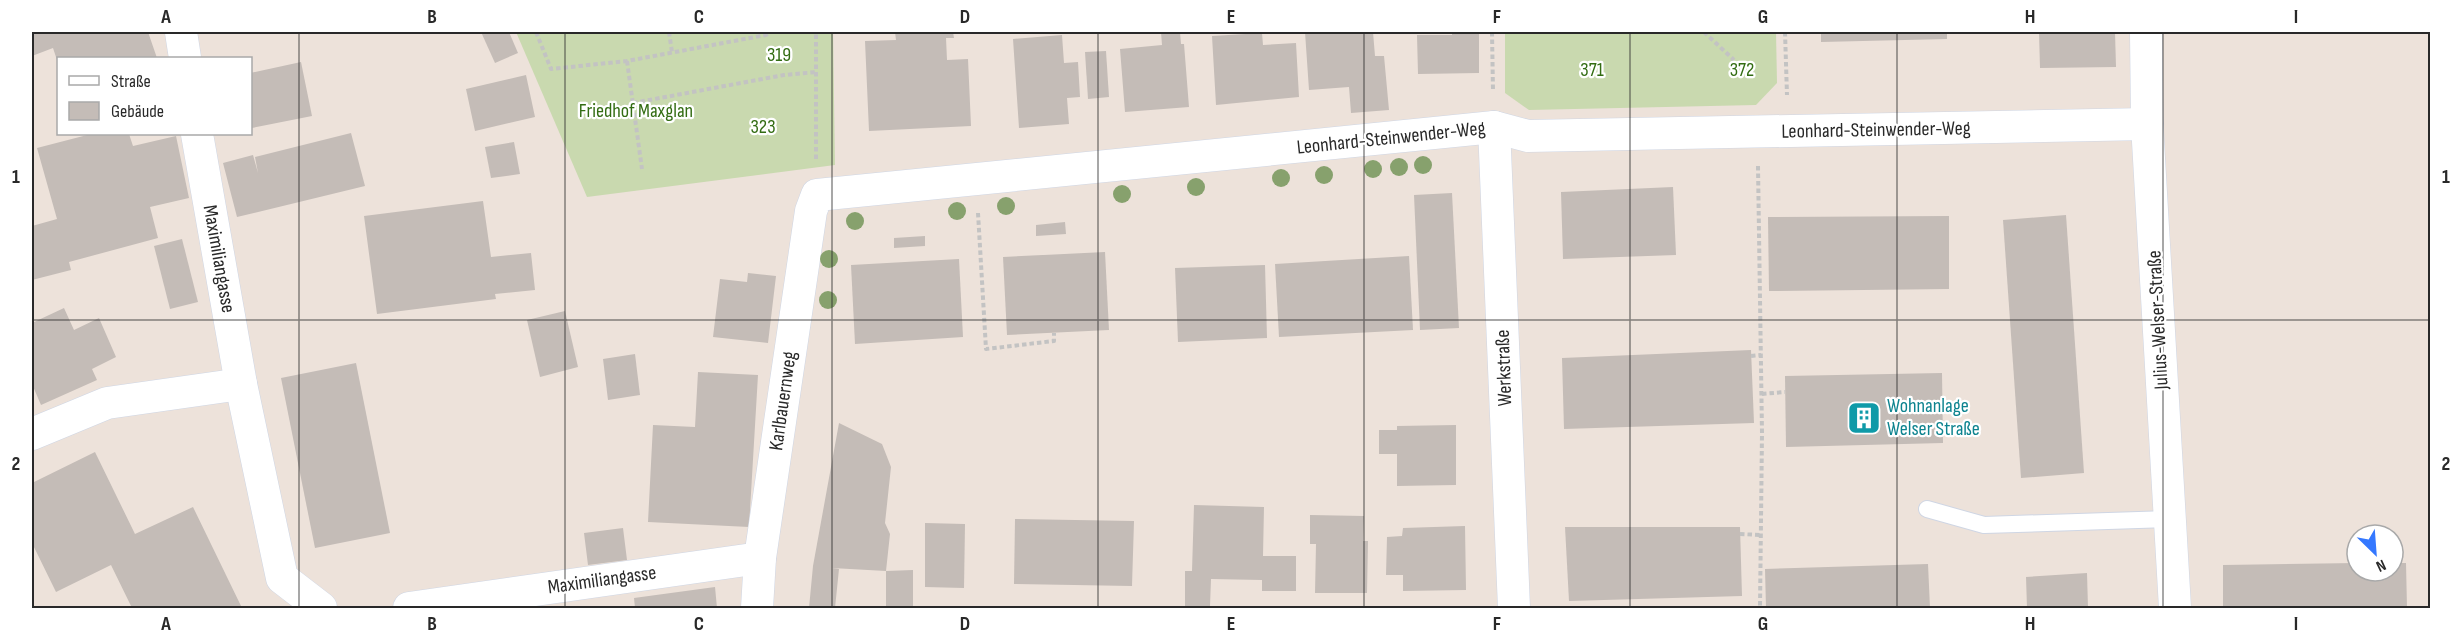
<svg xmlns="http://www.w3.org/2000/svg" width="2462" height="640" viewBox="0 0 2462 640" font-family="'Sofia Sans Condensed',sans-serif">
  <rect width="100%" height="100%" fill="#ede2da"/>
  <g fill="#c9d9af">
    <polygon points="516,32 833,32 835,165 587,197"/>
    <polygon points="1505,32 1776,32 1777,83 1756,105 1529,110 1505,93"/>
  </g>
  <g fill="#c4bcb7">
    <polygon points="32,32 148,32 157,58 58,58 58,63 53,48 32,56"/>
    <polygon points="481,32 509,32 518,53 495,63"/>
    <polygon points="895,32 953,32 954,38 946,38 947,60 968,59 971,126 869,131 865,41 896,40"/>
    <polygon points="1161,32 1180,32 1181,44 1184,44 1189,107 1125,112 1120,49 1162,45"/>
    <polygon points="1305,32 1373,32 1375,56 1384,56 1389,110 1351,113 1349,87 1309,90"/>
    <polygon points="1452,32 1479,32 1479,73 1418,74 1417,35 1452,35"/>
    <polygon points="1821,32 1947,32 1947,39 1821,42"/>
    <polygon points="2039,32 2115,32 2116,67 2040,68"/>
    <polygon points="1262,33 1263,45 1296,43 1299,97 1216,105 1212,36"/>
    <polygon points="1062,35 1064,63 1078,62 1080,97 1067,98 1069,124 1019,128 1013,39"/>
    <polygon points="1106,51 1109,97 1088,99 1085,52"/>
    <polygon points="301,62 312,116 252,128 250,73"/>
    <polygon points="526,75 535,117 475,131 466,89"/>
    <polygon points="351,133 365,186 237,217 223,163 253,155 258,173 255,157"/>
    <polygon points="91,134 129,134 133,146 176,136 189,198 150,207 158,238 69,262 71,270 32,280 32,226 57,219 37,148"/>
    <polygon points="514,142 520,174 491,178 485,147"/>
    <polygon points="1673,187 1676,255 1563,259 1561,192"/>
    <polygon points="1452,193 1459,328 1420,330 1414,195"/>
    <polygon points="483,201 491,257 531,253 535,290 495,294 496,299 377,314 364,216"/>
    <polygon points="2066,215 2084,473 2021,478 2003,220"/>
    <polygon points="1949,216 1949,289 1769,291 1768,217"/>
    <polygon points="1065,222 1066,234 1036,236 1036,225"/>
    <polygon points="925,236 925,246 894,248 894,238"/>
    <polygon points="182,239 198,302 170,309 154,246"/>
    <polygon points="1105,252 1109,330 1007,335 1003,257"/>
    <polygon points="1409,256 1413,330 1279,337 1275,264"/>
    <polygon points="959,259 963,337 855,344 851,265"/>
    <polygon points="1265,265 1267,338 1178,342 1175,268"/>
    <polygon points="748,273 776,276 768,343 713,337 720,279 747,282"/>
    <polygon points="64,308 74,330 99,318 116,357 92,369 97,380 41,405 32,384 32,323"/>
    <polygon points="565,311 578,367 540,377 527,320"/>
    <polygon points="1751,350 1754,423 1564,429 1562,358"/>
    <polygon points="635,354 640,395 608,400 603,359"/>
    <polygon points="356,363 390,533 315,548 281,378"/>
    <polygon points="698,372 758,375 749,527 648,522 653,425 695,427"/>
    <polygon points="1942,373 1943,443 1786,447 1785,376"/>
    <polygon points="839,423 882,444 891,467 885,523 890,534 886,571 832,568 839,569 835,608 809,608 813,566"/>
    <polygon points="1456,425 1456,485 1397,486 1397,454 1379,454 1379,430 1397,430 1397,426"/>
    <polygon points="95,452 135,534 193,507 242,608 132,608 111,565 56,592 32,543 32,483"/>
    <polygon points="1194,505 1264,507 1263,556 1296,556 1296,591 1262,591 1262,580 1211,579 1210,606 1185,607 1185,571 1192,571"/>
    <polygon points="1310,515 1364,516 1363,541 1368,541 1367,593 1315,593 1316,544 1310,544"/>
    <polygon points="1015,519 1134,521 1132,586 1014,584"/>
    <polygon points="925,523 965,524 964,588 925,587"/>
    <polygon points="1465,526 1466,590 1403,591 1403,575 1386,575 1387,537 1402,536 1403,528"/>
    <polygon points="1565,527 1740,527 1742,596 1569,601"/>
    <polygon points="623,528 627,560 588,565 584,533"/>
    <polygon points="2357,563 2357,571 2393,571 2393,563 2406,563 2407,608 2223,608 2223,565"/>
    <polygon points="1928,564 1930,608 1766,608 1765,569"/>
    <polygon points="913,570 913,608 886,608 886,571"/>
    <polygon points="2087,573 2088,608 2027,608 2026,577"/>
    <polygon points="715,587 717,608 635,608 634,598"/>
  </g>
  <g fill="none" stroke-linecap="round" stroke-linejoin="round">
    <defs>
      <polyline id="service" points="1927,509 1984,525 2169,519"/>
      <g id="minor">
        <polyline points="181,32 185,58"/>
        <polyline points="2146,32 2147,124 2175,608"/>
        <polyline points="1494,127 1514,608"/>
        <polyline points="197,134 241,384 282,578 321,608"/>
        <polyline points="32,434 107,403 241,384"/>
        <polyline points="409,608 760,558"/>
        <polyline points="757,608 760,558 811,211 817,195 1494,127 1528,136 2147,124"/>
      </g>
    </defs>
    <use href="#service" stroke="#cfd6e4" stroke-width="18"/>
    <use href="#minor" stroke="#cfd6e4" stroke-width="33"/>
    <g stroke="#c3c3c3" stroke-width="4" stroke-dasharray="4.5 3" stroke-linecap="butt">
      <polyline points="536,32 551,69 627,61 766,35 769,32"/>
      <polyline points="669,32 672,52"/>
      <polyline points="1492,32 1493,91"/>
      <polyline points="1704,32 1734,60"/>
      <polyline points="1785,32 1787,95"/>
      <polyline points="627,61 642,169"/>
      <polyline points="633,103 784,75 817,72"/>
      <polyline points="816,159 816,32"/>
      <polyline points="1758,166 1762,433 1760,608"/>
      <polyline points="978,213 986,349 1054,341 1054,333"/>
      <polyline points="1751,356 1761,355"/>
      <polyline points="1762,394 1785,392"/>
      <polyline points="1740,534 1760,535"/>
    </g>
    <use href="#service" stroke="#fff" stroke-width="16"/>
    <use href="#minor" stroke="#fff" stroke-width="32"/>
  </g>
  <g fill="#87a16d">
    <circle cx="1423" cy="165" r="9"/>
    <circle cx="1399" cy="167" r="9"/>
    <circle cx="1373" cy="169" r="9"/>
    <circle cx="1324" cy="175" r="9"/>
    <circle cx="1281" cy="178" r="9"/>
    <circle cx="1196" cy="187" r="9"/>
    <circle cx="1122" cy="194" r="9"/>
    <circle cx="1006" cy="206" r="9"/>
    <circle cx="957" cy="211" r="9"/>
    <circle cx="855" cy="221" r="9"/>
    <circle cx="829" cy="259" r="9"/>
    <circle cx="828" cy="300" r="9"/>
  </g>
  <path fill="none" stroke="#292929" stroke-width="1.5" stroke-opacity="0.55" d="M299 32V608M565 32V608M832 32V608M1098 32V608M1364 32V608M1630 32V608M1897 32V608M2163 32V608M32 320H2430"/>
  <defs>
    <symbol id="building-square" viewBox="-11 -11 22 22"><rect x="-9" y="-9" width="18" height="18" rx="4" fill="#0f9aa8" stroke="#fff"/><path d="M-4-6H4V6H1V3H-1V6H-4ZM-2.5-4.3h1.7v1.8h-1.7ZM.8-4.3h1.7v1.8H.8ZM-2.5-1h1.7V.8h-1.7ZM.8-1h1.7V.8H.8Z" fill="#fff"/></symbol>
  </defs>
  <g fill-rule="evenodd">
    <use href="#building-square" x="1845" y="399" width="38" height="38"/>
  </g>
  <g text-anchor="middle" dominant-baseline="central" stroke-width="4.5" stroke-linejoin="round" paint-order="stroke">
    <g font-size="20" fill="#336c13" stroke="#fff">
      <text x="779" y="55">319</text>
      <text x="1592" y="70">371</text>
      <text x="1742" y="70">372</text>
      <text x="636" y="111">Friedhof Maxglan</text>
      <text x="763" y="127">323</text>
    </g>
    <g font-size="20" fill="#292929" stroke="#fff">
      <text transform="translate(1876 130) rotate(-1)">Leonhard-Steinwender-Weg</text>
      <text transform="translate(1391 138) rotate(-6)">Leonhard-Steinwender-Weg</text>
      <text transform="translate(219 259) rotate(80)">Maximiliangasse</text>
      <text transform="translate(2158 320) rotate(-93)">Julius-Welser-Straße</text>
      <text transform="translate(1504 368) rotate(-92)">Werkstraße</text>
      <text transform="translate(783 401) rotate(-82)">Karlbauernweg</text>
      <text transform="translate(602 580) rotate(-8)">Maximiliangasse</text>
    </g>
    <g font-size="20" fill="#0d838f" stroke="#fff" text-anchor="start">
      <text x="1887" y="406">Wohnanlage<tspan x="1887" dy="23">Welser Straße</tspan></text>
    </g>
  </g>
  <rect width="2462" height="640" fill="none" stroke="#ffffff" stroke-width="66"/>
  <rect x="57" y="57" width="195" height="78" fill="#ffffff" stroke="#a9a9a9" stroke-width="1.5"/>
  <rect x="69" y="76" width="30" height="9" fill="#ffffff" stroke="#a9a9a9" stroke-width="1.5"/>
  <text x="111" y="87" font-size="18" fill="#292929">Straße</text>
  <rect x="69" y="102" width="30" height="18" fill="#c4bcb7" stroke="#a9a9a9" stroke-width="1.5"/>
  <text x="111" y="117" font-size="18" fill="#292929">Gebäude</text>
  <g transform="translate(2375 553) rotate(155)"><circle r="28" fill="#ffffff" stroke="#a9a9a9" stroke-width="1.5"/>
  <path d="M0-4.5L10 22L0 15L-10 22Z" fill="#3578ff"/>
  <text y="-9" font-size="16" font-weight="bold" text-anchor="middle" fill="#292929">N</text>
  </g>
  <rect x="33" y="33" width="2396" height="574" fill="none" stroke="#292929" stroke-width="2"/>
  <g font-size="20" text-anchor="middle" font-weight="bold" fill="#292929">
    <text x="166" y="23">A</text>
    <text x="432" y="23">B</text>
    <text x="699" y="23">C</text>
    <text x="965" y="23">D</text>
    <text x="1231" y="23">E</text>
    <text x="1497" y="23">F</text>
    <text x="1763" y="23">G</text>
    <text x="2030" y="23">H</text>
    <text x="2296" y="23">I</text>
    <text x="16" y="183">1</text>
    <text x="2446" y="183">1</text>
    <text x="16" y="470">2</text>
    <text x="2446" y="470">2</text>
    <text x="166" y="630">A</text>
    <text x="432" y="630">B</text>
    <text x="699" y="630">C</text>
    <text x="965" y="630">D</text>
    <text x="1231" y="630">E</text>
    <text x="1497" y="630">F</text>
    <text x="1763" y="630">G</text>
    <text x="2030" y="630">H</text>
    <text x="2296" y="630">I</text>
  </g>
</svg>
